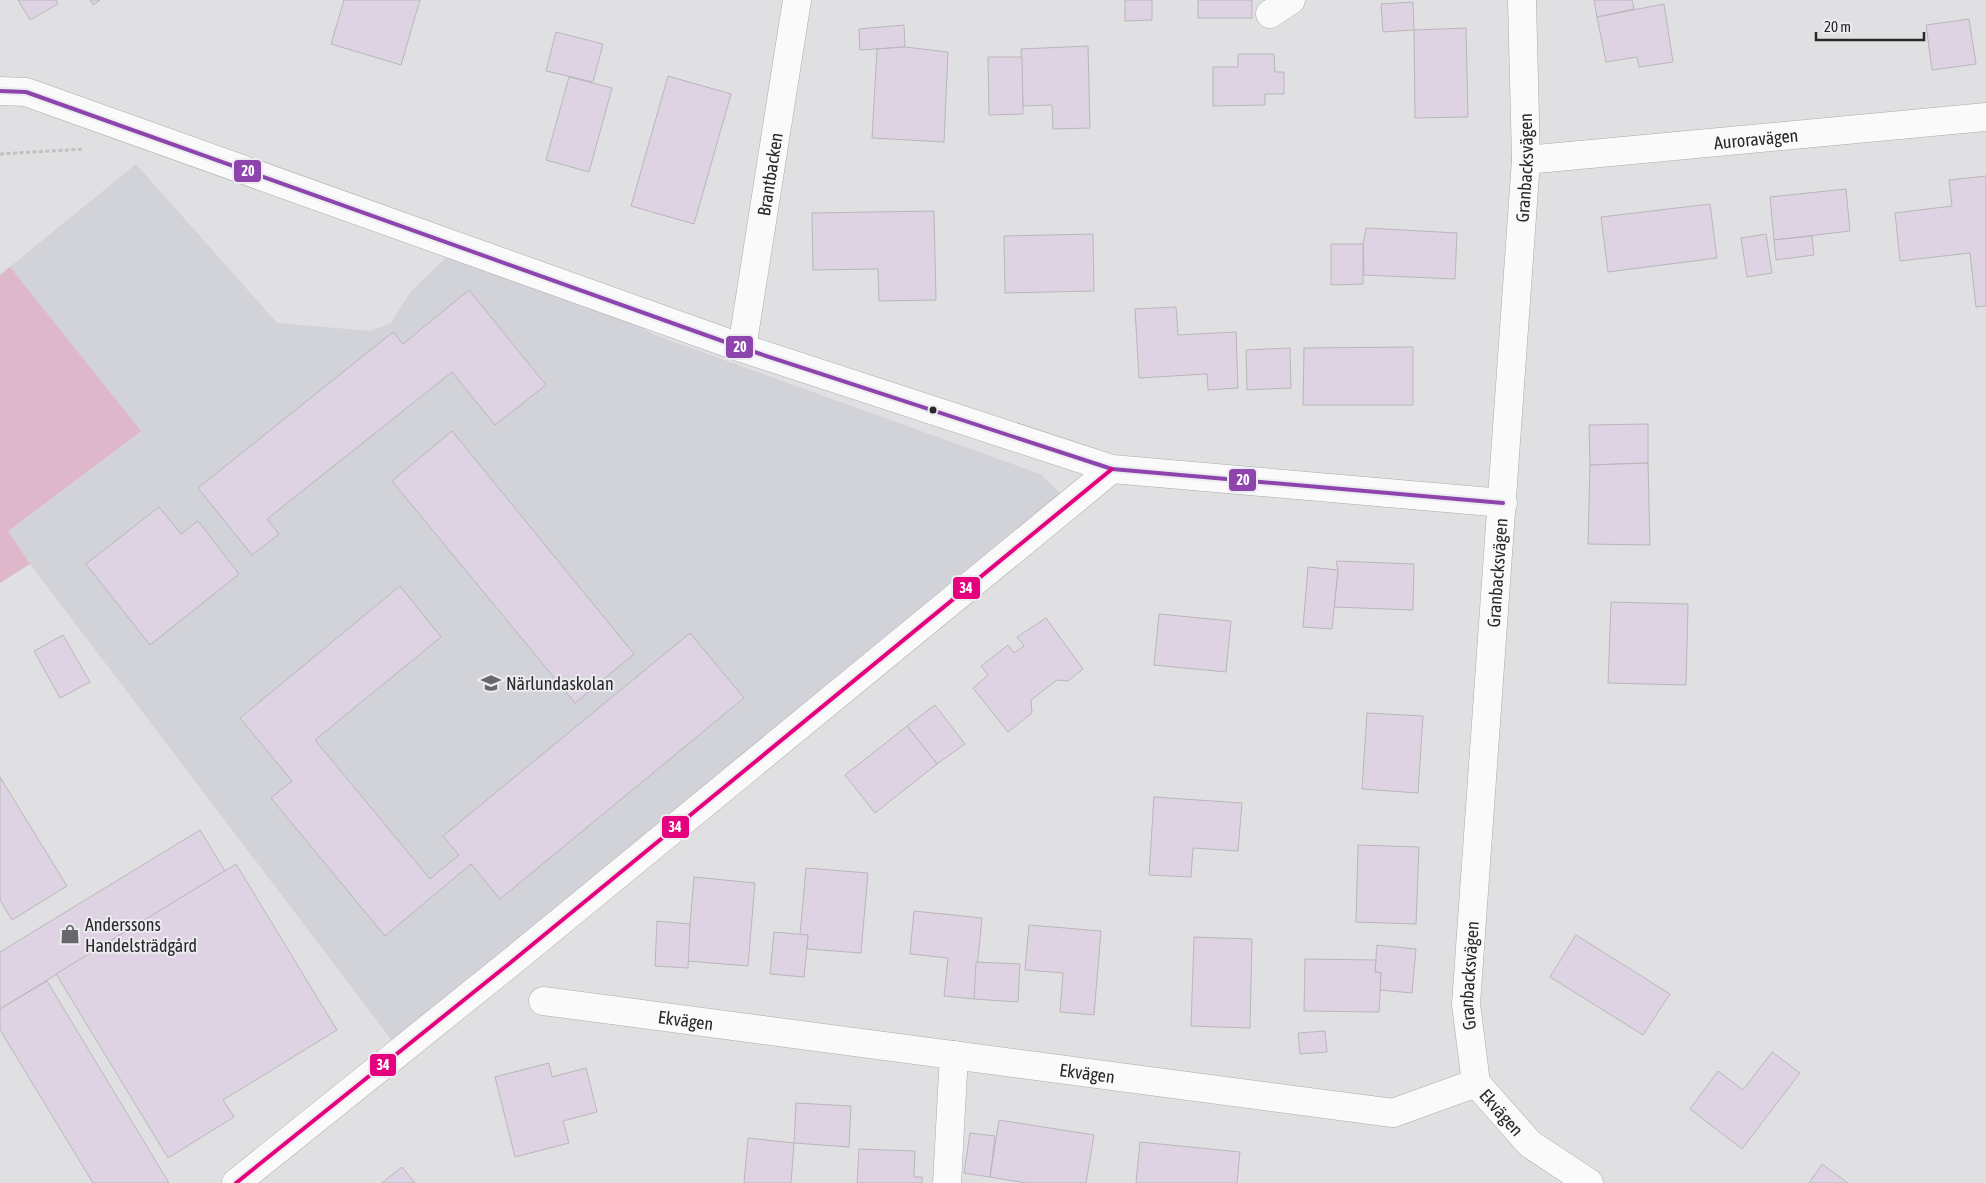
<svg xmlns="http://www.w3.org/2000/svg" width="1986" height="1183" viewBox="0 0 1986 1183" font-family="'Asap Condensed',sans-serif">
  <rect width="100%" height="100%" fill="#e0e0e2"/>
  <polygon fill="#d2d2d9" points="136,164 277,323 371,331 391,323 411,291 457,247 557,282 655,335 1040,474 1071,503 400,1051 30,564 0,521 0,275"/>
  <polygon fill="#deb7ca" points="10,267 141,431 8,531 30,564 0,583 0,275"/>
  <g fill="#ded3e2" stroke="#b8b7b9">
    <polygon points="18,0 56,0 58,4 30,20"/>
    <polygon points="90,0 100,0 93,5"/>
    <polygon points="344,0 420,0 401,65 331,44"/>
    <polygon points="1125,0 1152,0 1152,20 1125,21"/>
    <rect x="1198" y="0" width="54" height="18"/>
    <polygon points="1594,0 1632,0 1634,9 1597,17"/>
    <polygon points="1413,2 1414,30 1383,32 1381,4"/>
    <polygon points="1664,4 1673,62 1639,67 1637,57 1606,62 1597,17"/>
    <polygon points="1969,19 1976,64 1932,70 1926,25"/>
    <polygon points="904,25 905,47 860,50 859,29"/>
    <polygon points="1466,28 1468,117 1415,118 1414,30"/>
    <polygon points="556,32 603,44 593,82 546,71"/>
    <polygon points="1088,46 1090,128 1053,129 1052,105 1023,106 1021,49"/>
    <polygon points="905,47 948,52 944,142 872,138 877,49"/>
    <polygon points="1238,54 1274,54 1275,72 1284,72 1284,94 1265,94 1265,105 1213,106 1213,67 1238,67"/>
    <polygon points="988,57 1022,57 1023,114 989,115"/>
    <polygon points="668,76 731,94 694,224 631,206"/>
    <polygon points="569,77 612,88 589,172 546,160"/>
    <polygon points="1986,176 1986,306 1976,307 1970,253 1900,261 1895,213 1952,206 1949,180"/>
    <polygon points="1846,189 1850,231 1774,240 1770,197"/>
    <polygon points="1710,204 1717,258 1608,272 1601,217"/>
    <polygon points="934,211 936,300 879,301 878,269 813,270 812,213"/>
    <polygon points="1366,228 1457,233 1455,279 1364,275 1363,244"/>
    <polygon points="1093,234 1094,291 1005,293 1004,236"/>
    <polygon points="1766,234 1772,273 1747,277 1741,238"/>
    <polygon points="1812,236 1814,255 1776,260 1774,240"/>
    <polygon points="1331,244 1363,244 1363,284 1331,285"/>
    <polygon points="469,290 546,385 495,425 452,372 267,519 279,534 252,555 198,488 393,332 403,344"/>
    <polygon points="1176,307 1178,335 1236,332 1238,388 1208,390 1207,374 1139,378 1135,309"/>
    <polygon points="1413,347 1413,405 1303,405 1304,348"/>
    <polygon points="1290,348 1291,388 1247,390 1246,350"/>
    <polygon points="1648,424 1648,463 1590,465 1589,425"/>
    <polygon points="452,431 634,654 575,703 392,481"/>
    <polygon points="1648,463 1650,545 1588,544 1590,465"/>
    <polygon points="159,507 181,534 198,521 239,574 150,645 86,564"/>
    <polygon points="1336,561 1414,564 1413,610 1334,607 1338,570"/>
    <polygon points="1308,567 1338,570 1332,629 1303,627"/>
    <polygon points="400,586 441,637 315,740 430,879 459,855 443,836 690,633 744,698 500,899 471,864 385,936 271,798 292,781 240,718"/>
    <polygon points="1611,602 1688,604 1686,685 1608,683"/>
    <polygon points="1159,614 1231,621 1226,672 1154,665"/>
    <polygon points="1046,618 1083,669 1068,681 1057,680 1031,700 1032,713 1008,732 973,688 988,675 981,666 1008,645 1014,653 1024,646 1017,637"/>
    <polygon points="63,635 90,682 60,698 34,651"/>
    <polygon points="935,705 965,744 937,764 907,726"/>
    <polygon points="1367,713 1423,716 1418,793 1362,789"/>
    <polygon points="907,726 937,764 875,813 845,775"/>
    <polygon points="0,777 67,886 12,920 0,900"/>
    <polygon points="1154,797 1242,803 1238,851 1193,848 1191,877 1149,875"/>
    <polygon points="200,830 225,871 0,1009 0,952"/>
    <polygon points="1358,845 1419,847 1416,924 1356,922"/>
    <polygon points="236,864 337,1030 223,1100 234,1117 168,1158 56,974"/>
    <polygon points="806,868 868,873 861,953 807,949 808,935 800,935"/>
    <polygon points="694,877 755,883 748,966 687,961"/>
    <polygon points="914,911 982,918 974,999 944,996 948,958 910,954"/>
    <polygon points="657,921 690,924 688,968 655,966"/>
    <polygon points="1029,925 1101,931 1094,1015 1060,1012 1063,973 1025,970"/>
    <polygon points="774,932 808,935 804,977 770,974"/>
    <polygon points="1576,935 1670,994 1643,1035 1550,977"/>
    <polygon points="1194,937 1252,939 1250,1028 1191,1026"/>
    <polygon points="1377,945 1416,949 1412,993 1380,990 1381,973 1375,972"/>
    <polygon points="1305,959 1376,960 1375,972 1381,973 1379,1012 1304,1011"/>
    <polygon points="976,962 1020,964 1018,1002 974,999"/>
    <polygon points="47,981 169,1183 93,1183 0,1030 0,1009"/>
    <polygon points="1325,1031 1327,1052 1300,1054 1298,1033"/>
    <polygon points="1772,1052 1800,1073 1742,1149 1690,1109 1718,1071 1743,1090"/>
    <polygon points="549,1063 552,1077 586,1068 597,1112 563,1121 569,1143 515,1157 495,1077"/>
    <polygon points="796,1103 851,1106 849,1147 794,1143"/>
    <polygon points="999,1120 1094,1135 1086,1183 1026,1183 990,1177"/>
    <polygon points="970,1133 995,1136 990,1177 964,1173"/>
    <polygon points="748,1138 794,1143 791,1183 744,1183"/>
    <polygon points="1140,1142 1240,1152 1237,1183 1136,1183"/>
    <polygon points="859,1149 915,1151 914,1177 922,1177 922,1183 857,1183"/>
    <polygon points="1822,1164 1848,1183 1809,1183"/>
    <polygon points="402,1167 415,1183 382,1183"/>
  </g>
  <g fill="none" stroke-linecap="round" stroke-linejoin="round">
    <defs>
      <g id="street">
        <polyline points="1270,14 1291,0"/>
        <polyline points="0,91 26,92 742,348 1112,469 1503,503"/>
        <path id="s1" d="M1526 160 1986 117"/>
        <path id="s2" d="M742 348 797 0"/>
        <path id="s3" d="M543 1001 1393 1113 1476 1083"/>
        <path id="s4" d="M1476 1083 1466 1004 1526 160 1522 0"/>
        <path id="s5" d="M1476 1083 1530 1144 1589 1183"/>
        <polyline points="236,1183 510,963 1112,469"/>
        <polyline points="947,1183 954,1055"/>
      </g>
    </defs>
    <use href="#street" stroke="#ababac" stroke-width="29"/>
    <polyline stroke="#c1c1c3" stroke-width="3" stroke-dasharray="4 2.5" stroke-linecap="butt" points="0,154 84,149"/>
    <use href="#street" stroke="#fafafb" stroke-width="28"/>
    <defs>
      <polyline id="bus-1" points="0,91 26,92 742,348 1112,469 1503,503"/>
      <polyline id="bus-2" points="236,1183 510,963 1112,469"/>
    </defs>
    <use href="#bus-1" stroke="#ececf0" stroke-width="8"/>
    <use href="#bus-2" stroke="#ececf0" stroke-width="8"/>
    <use href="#bus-1" stroke="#8e44ad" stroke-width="4"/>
    <use href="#bus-2" stroke="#e5007d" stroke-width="4"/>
  </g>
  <defs>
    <symbol id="school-bare" viewBox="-9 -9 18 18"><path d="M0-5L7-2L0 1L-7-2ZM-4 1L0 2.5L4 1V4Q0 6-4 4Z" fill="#68686a" stroke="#ececf0" stroke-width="2.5" paint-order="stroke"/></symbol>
    <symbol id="shop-bare" viewBox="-9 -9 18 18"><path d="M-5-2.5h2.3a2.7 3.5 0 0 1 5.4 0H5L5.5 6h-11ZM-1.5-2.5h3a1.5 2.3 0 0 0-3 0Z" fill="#68686a" stroke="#ececf0" stroke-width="2.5" paint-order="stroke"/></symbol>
  </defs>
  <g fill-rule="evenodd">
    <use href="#school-bare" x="477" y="669" width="28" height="28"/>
    <use href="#shop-bare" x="56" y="920" width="28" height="28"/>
  </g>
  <circle fill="#282829" stroke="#ececf0" stroke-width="2" cx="933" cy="410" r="4.5"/>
  <g text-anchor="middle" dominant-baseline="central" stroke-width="4" stroke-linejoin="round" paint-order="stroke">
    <g font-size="18" fill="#282829" stroke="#ececf0">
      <text stroke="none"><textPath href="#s1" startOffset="231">Auroravägen</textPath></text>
      <text stroke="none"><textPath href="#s4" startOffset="918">Granbacksvägen</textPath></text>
      <text stroke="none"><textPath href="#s2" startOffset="176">Brantbacken</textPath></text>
      <text stroke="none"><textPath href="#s4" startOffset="512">Granbacksvägen</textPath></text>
      <text stroke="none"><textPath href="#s4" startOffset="108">Granbacksvägen</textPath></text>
      <text stroke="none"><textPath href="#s3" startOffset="144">Ekvägen</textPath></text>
      <text stroke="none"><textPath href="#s3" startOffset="549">Ekvägen</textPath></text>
      <text stroke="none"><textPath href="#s5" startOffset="39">Ekvägen</textPath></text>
    </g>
    <g font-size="18" fill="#282829" stroke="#ececf0" text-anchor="start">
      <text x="506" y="683">Närlundaskolan</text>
      <text x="85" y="924">Anderssons<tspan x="85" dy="21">Handelsträdgård</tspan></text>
    </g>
  </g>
  <g stroke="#ececf0" stroke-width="2">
    <rect x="233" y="159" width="29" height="24" rx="5" fill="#8e44ad"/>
    <rect x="725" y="335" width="29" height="24" rx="5" fill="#8e44ad"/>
    <rect x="1228" y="468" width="29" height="24" rx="5" fill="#8e44ad"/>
    <rect x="952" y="576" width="29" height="24" rx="5" fill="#e5007d"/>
    <rect x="661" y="815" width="29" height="24" rx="5" fill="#e5007d"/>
    <rect x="369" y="1053" width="28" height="24" rx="5" fill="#e5007d"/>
  </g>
  <g font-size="14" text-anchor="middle" font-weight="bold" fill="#fff">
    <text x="248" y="176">20</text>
    <text x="740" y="352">20</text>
    <text x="1243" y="485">20</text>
    <text x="966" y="593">34</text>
    <text x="675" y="832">34</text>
    <text x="383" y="1070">34</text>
  </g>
  <path d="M1816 32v8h108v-8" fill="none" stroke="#282829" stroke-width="2.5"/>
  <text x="1824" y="32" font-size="15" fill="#282829" stroke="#ececf0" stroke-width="4" paint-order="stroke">20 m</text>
</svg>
